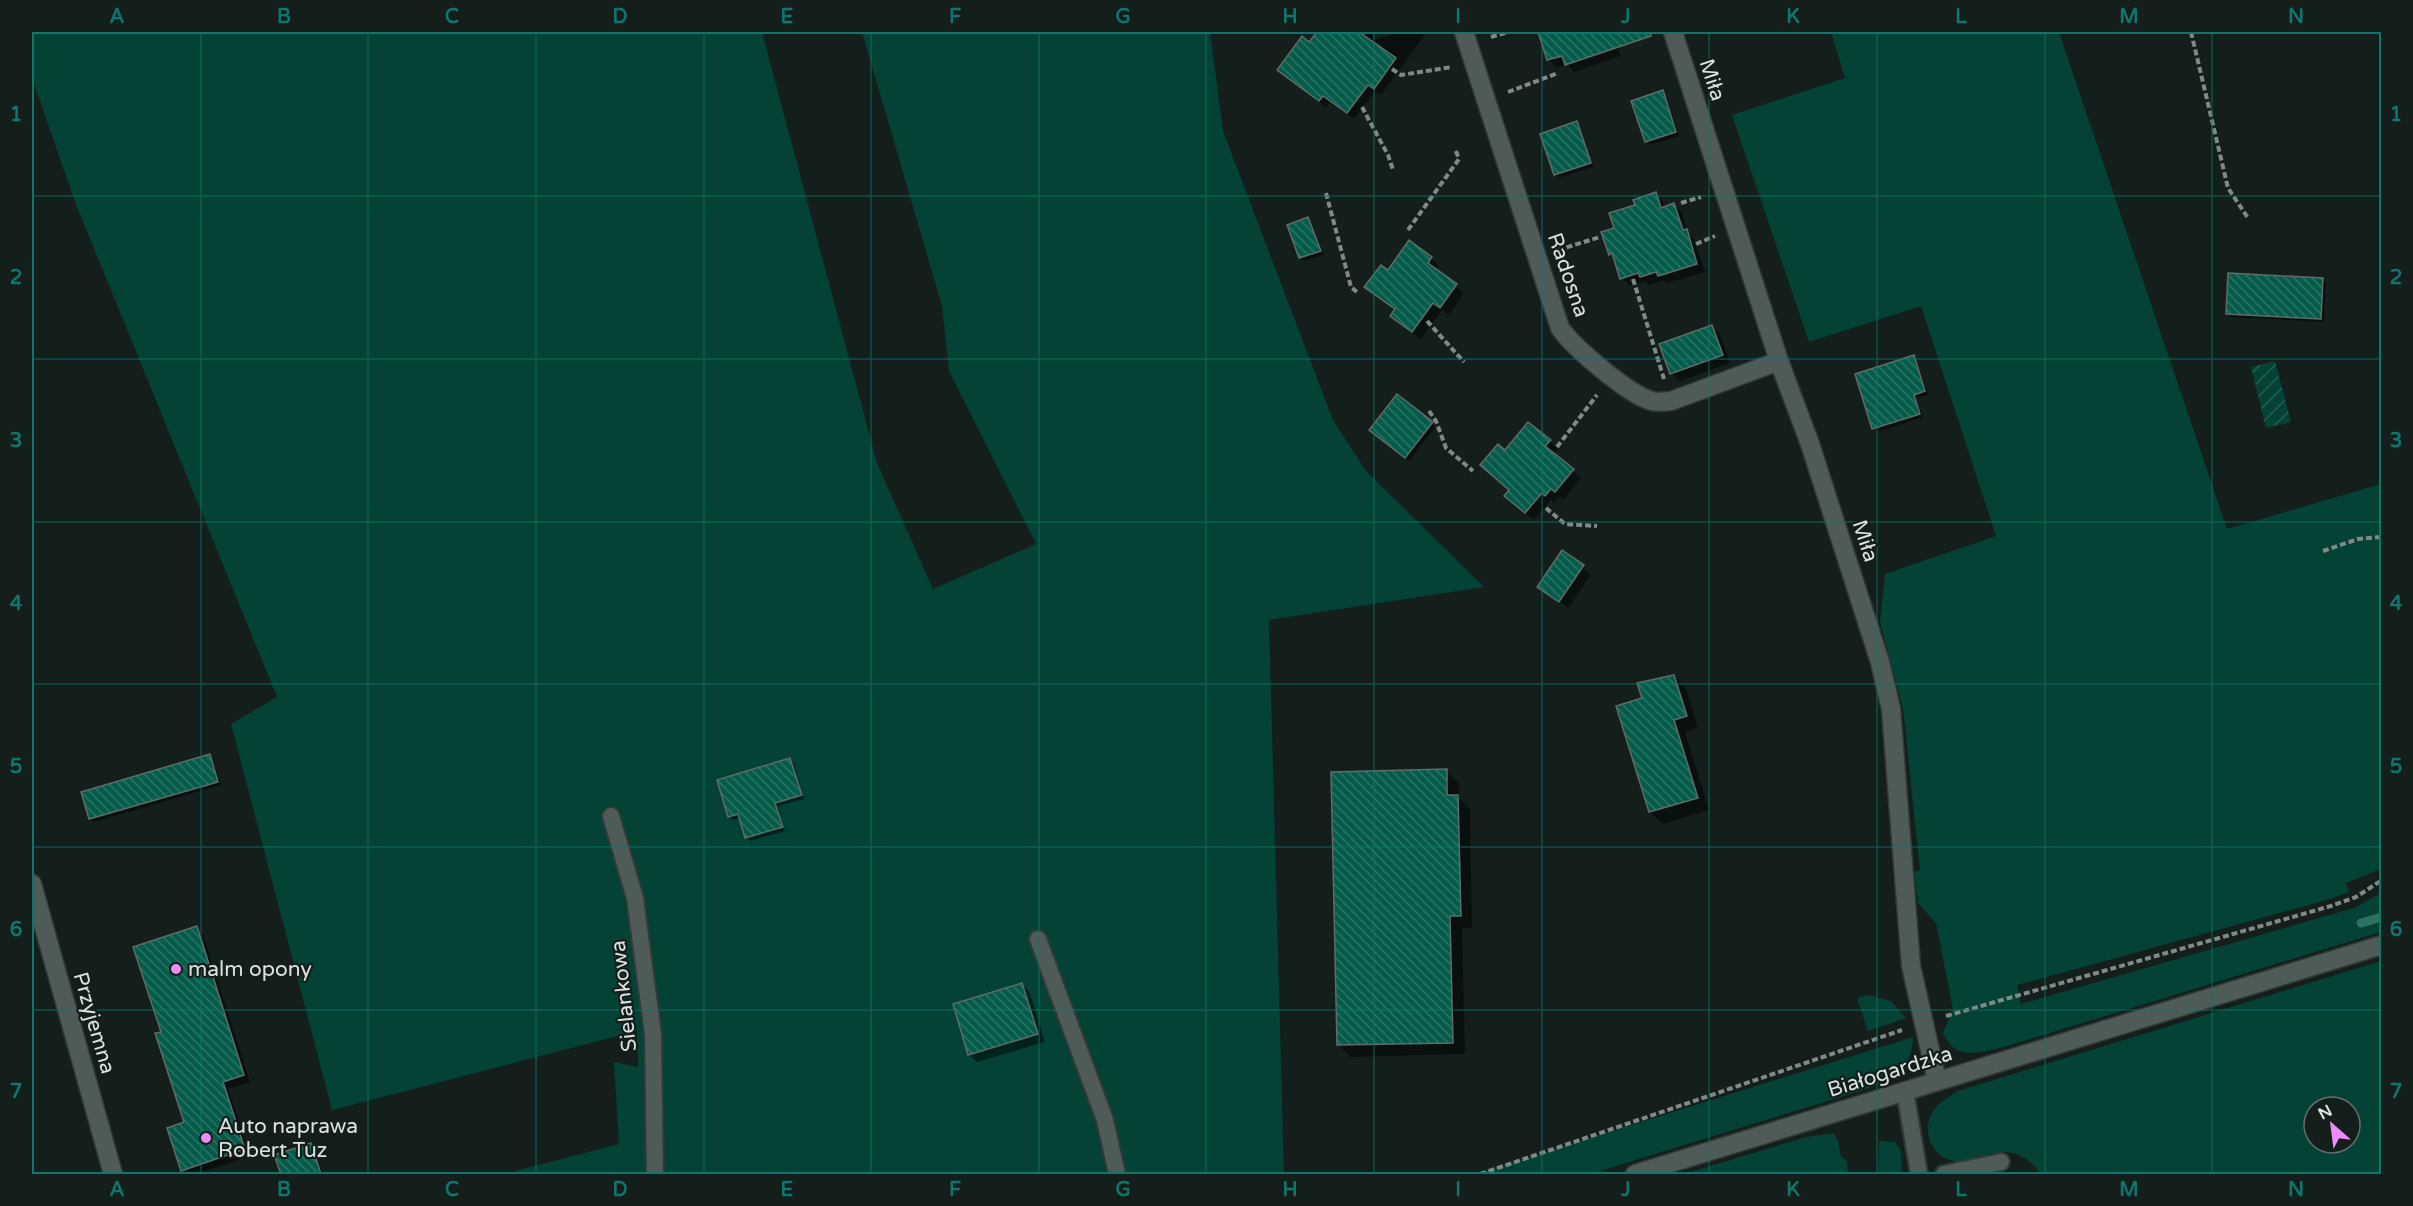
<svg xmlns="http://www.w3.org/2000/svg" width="2413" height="1206" viewBox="0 0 2413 1206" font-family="'Varela Round',sans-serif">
  <defs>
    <pattern id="garden-furrows" width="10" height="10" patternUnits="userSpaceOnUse" patternTransform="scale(1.5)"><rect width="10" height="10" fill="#034235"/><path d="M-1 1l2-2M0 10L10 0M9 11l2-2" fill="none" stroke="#275d52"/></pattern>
    <pattern id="building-back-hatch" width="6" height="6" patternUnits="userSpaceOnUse" patternTransform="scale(1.5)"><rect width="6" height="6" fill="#065c4a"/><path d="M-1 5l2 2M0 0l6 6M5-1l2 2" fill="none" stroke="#2a7364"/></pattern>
  </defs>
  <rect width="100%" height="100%" fill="#141f1c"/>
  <g fill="#034235" fill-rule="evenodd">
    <polygon points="32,32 762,32 877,463 933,589 1036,544 949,371 942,306 862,32 1210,32 1223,131 1333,420 1366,471 1484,587 1269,620 1284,1174 504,1174 619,1144 614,1062 638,1067 637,1031 332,1110 231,724 277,697 75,202 32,78"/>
    <path d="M1831 32H2059L2227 529 2381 484V869L2346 883 2349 892 2327 900 2017 985 2021 1004 2354 908 2381 893V932L2004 1047C1979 1052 1956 1062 1943 1033L1953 1009 1936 923 1918 903 1914 872 1920 870 1903 708 1880 622 1885 574 1996 536 1921 306 1809 342 1732 115 1845 78Z"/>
    <path d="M2381 961V1174H2040C2034 1162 2018 1151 2003 1152 1986 1153 1972 1165 1954 1161 1929 1157 1920 1126 1936 1107 1941 1101 1951 1096 1958 1091ZM2314 1107H2350V1143H2314Z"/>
    <polygon points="1869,995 1891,1001 1906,1018 1868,1031 1857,998"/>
    <path d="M1913 1037C1912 1070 1894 1076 1867 1089L1590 1174H1474Z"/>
    <polygon points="1833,1133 1838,1140 1841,1156 1847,1161 1848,1174 1684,1174 1806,1137"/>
    <polygon points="1879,1141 1895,1142 1901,1151 1902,1174 1878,1174"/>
  </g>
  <polygon fill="url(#garden-furrows)" points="2275,361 2291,422 2266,428 2251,367"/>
  <g fill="#0007">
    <polygon points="1318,32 1371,32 1374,40 1401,32 1427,32 1381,95 1375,91 1354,119 1330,102 1326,107 1279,70 1310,44"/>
    <polygon points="1547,32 1621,32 1622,34 1614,37 1621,56 1574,72 1567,64 1557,68 1549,60 1540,34"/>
    <polygon points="1662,92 1666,96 1679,136 1650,145 1647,141"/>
    <polygon points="1577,123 1580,127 1593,167 1559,178 1556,175 1542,135"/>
    <polygon points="1655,194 1663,202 1665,208 1674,205 1682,213 1688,233 1694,239 1705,272 1667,283 1664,280 1649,285 1646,281 1630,286 1622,278 1616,260 1610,254 1616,229 1637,206"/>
    <polygon points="1308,219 1311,222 1324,255 1304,261 1301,258 1289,226"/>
    <polygon points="1431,258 1439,266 1436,271 1464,293 1449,315 1442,310 1421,339 1400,324 1392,316 1396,310 1366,287 1388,272"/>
    <polygon points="2322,279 2326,283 2324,322 2231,317 2228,313"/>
    <polygon points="1711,326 1720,334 1730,363 1680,381 1671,373"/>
    <polygon points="1913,357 1917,361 1928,395 1916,398 1923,417 1877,432 1874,428"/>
    <polygon points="1432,423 1435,427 1409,461 1374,433"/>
    <polygon points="1550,441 1558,449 1553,454 1581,478 1564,499 1560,496 1554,503 1551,500 1534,520 1514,504 1505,452"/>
    <polygon points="1562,552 1591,575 1568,608 1539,587"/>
    <polygon points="1674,676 1686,689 1698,728 1685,732 1709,810 1663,824 1650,812 1643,699"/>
    <polygon points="210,755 213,759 221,785 94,822 90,818"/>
    <polygon points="790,760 794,763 804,799 778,806 785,831 750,841 746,837 740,818 733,820 729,817"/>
    <polygon points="1446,770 1459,783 1459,798 1470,809 1472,928 1462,928 1465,1054 1351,1057 1338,1044"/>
    <polygon points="197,928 203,935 250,1082 228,1089 251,1156 196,1174 187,1174 183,1170 186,1123 163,1033"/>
    <polygon points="1022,984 1030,993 1045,1042 977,1062 969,1054"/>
    <polygon points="310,1144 314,1148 323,1174 281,1174 275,1157"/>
  </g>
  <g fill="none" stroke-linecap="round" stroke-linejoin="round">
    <polyline stroke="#297360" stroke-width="9" points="2361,923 2382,917"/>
  </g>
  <g fill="url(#building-back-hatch)" stroke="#5f6c68" stroke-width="1.5">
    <polygon points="1317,32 1359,32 1396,58 1374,89 1368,85 1347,113 1323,96 1319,101 1277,70 1302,36 1309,42"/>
    <polygon points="1538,32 1650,32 1651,36 1565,65 1562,56 1547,60"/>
    <polygon points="1663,90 1676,132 1645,142 1631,101"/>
    <polygon points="1577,121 1591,163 1554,175 1540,134"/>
    <polygon points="1656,192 1661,208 1674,203 1683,230 1687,229 1697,264 1658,276 1656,272 1640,277 1638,273 1620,279 1612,253 1609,255 1601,232 1614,228 1609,213 1635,205 1633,200"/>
    <polygon points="1308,217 1321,251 1299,258 1287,225"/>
    <polygon points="1409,240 1432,257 1428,263 1457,284 1440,308 1433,303 1412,332 1390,316 1395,309 1364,287 1381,265 1388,270"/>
    <polygon points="2228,273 2323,278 2321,319 2226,314"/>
    <polygon points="1712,325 1723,355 1670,374 1659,344"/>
    <polygon points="1914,355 1925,391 1914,395 1920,414 1872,429 1855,374"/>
    <polygon points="1397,394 1433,422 1405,458 1369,430"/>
    <polygon points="1528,422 1551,440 1545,446 1574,469 1555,492 1551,489 1545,496 1542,493 1525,513 1504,496 1509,490 1480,465 1498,444 1505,450"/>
    <polygon points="1562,550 1584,565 1559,602 1537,587"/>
    <polygon points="1674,675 1687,716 1674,720 1698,798 1649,812 1616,706 1642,698 1637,683"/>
    <polygon points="210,754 218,782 89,819 81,792"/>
    <polygon points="790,758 802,795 775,803 783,827 745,838 738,814 728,817 717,780"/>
    <polygon points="1447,769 1447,795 1458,795 1461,916 1450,916 1453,1043 1337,1045 1331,772"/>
    <polygon points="197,926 244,1075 223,1082 245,1149 181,1171 167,1128 184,1122 155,1033 161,1032 133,947"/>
    <polygon points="1022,983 1038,1034 968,1055 953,1004"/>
    <polygon points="311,1143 321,1174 281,1174 274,1155"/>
  </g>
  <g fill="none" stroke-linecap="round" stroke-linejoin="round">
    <defs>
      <g id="lane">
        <polyline points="611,816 635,898 653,1034 655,1174"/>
        <polyline points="1038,939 1105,1120 1117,1174"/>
        <polyline points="1905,1091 1919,1174"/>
        <polyline points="1944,1174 2001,1162"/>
      </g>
      <g id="street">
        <path d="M1464 32 1560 328C1574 348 1629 395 1652 401 1657 403 1665 401 1671 401L1779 361"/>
        <polyline points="1673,32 1779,361 1810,444 1880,662 1891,709 1911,966 1937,1081"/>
        <polyline points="32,884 113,1174"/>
      </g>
      <polyline id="secondary" points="1635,1174 2382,945"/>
    </defs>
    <use href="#lane" stroke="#323936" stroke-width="20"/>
    <use href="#street" stroke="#323936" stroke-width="21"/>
    <use href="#secondary" stroke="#323936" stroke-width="21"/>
    <g stroke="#808986" stroke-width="4" stroke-dasharray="6 3" stroke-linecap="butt">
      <polyline points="2191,32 2228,188 2248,218"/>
      <polyline points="1491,37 1508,32"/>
      <polyline points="1392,69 1401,75 1452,67"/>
      <polyline points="1508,92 1558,73"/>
      <polyline points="1362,107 1388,155 1393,170"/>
      <polyline points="1326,193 1351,287 1358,293"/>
      <polyline points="1681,203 1701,197"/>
      <polyline points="1408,230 1459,159 1455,149"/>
      <polyline points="1696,244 1715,236"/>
      <polyline points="1558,250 1600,237"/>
      <polyline points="1633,279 1664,379"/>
      <polyline points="1427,321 1464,362"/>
      <polyline points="1429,411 1436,421 1446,448 1473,471"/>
      <polyline points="1557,447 1597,395"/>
      <polyline points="1546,508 1565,524 1597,526"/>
      <polyline points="2323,551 2358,539 2382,537"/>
      <polyline points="1946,1016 2331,906 2356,897 2382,880"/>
      <polyline points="1480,1174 1902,1030"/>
    </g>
    <use href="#lane" stroke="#4e5b56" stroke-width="16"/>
    <use href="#street" stroke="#4e5b56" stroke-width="18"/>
    <use href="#secondary" stroke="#4e5b56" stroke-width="18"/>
  </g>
  <path fill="none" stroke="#0f766e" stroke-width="1.5" stroke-opacity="0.55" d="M201 32V1174M368 32V1174M536 32V1174M704 32V1174M871 32V1174M1039 32V1174M1206 32V1174M1374 32V1174M1542 32V1174M1709 32V1174M1877 32V1174M2045 32V1174M2212 32V1174M32 196H2382M32 359H2382M32 522H2382M32 684H2382M32 847H2382M32 1010H2382"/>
  <g fill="#ed8cf9" stroke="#141f1c" stroke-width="2">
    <circle cx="176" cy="969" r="6"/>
    <circle cx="206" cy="1138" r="6"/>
  </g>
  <g text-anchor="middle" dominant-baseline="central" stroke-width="4.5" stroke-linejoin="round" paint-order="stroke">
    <g font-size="21" fill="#dbe2e0" stroke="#141f1c">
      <text transform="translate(1712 80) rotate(72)">Miła</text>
      <text transform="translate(1568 275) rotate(71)">Radosna</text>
      <text transform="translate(1865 541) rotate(72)">Miła</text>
      <text transform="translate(624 996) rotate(-96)">Sielankowa</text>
      <text transform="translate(94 1023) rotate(74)">Przyjemna</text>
      <text transform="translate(1890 1072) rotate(-17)">Białogardzka</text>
    </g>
    <g font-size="21" fill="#dbe2e0" stroke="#141f1c" text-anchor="start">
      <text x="188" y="969">malm opony</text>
      <text x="218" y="1126">Auto naprawa<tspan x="218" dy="24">Robert Tuz</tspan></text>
    </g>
  </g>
  <rect width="2413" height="1206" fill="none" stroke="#141f1c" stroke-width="66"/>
  <g transform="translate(2332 1125) rotate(332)"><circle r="28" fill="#141f1c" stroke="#646d6a" stroke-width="1.5"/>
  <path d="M0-4.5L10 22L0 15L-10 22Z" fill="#ed8cf9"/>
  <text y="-9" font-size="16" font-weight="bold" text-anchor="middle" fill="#dbe2e0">N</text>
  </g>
  <rect x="33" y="33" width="2347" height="1140" fill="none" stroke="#0f766e" stroke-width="2"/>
  <g font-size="20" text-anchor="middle" font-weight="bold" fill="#0f766e">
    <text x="117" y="23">A</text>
    <text x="284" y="23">B</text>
    <text x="452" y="23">C</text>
    <text x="620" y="23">D</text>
    <text x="787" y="23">E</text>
    <text x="955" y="23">F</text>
    <text x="1123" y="23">G</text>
    <text x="1290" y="23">H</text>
    <text x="1458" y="23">I</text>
    <text x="1626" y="23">J</text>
    <text x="1793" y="23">K</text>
    <text x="1961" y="23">L</text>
    <text x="2129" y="23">M</text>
    <text x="2296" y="23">N</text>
    <text x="16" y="121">1</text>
    <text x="2396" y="121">1</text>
    <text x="16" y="284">2</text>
    <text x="2396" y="284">2</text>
    <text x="16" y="447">3</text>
    <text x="2396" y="447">3</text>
    <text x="16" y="610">4</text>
    <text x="2396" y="610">4</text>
    <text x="16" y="773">5</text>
    <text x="2396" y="773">5</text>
    <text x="16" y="936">6</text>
    <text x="2396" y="936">6</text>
    <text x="16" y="1098">7</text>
    <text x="2396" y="1098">7</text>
    <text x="117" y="1196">A</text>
    <text x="284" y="1196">B</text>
    <text x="452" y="1196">C</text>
    <text x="620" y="1196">D</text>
    <text x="787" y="1196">E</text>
    <text x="955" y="1196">F</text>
    <text x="1123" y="1196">G</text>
    <text x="1290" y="1196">H</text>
    <text x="1458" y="1196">I</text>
    <text x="1626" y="1196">J</text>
    <text x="1793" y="1196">K</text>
    <text x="1961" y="1196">L</text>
    <text x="2129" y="1196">M</text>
    <text x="2296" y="1196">N</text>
  </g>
</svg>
